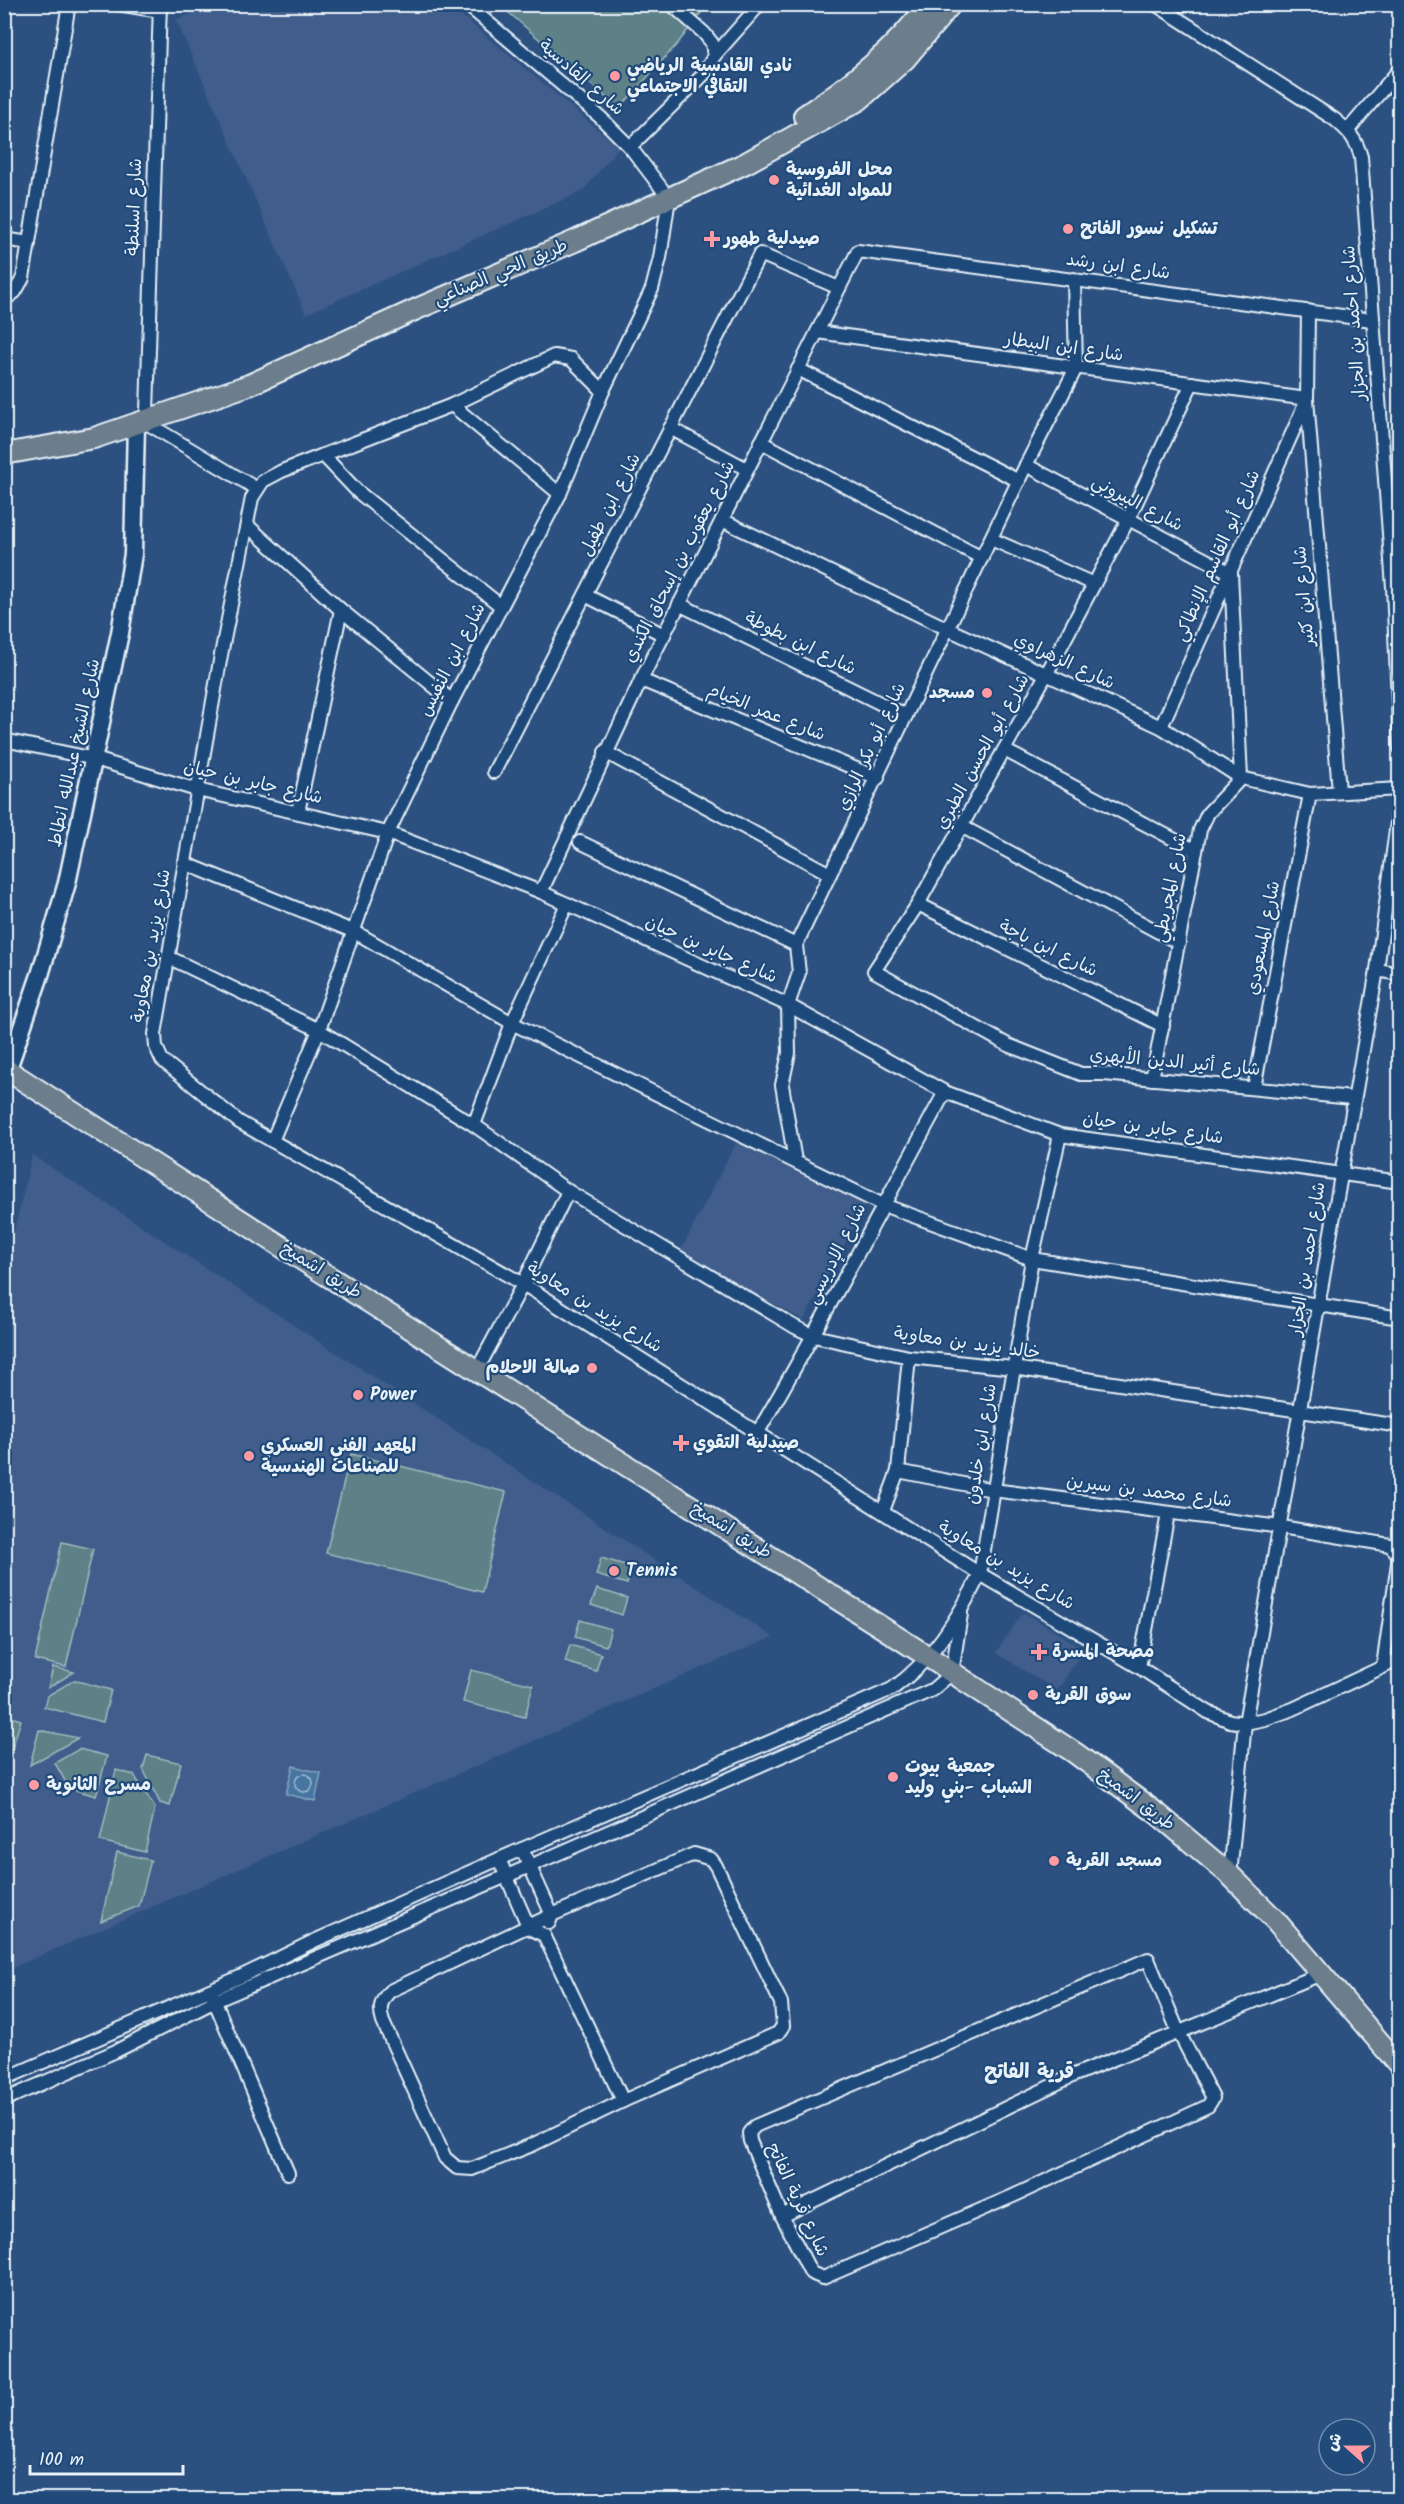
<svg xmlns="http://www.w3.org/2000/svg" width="1404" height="2504" viewBox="0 0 1404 2504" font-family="Kalam,'Playpen Sans Arabic',sans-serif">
  <rect width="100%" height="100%" fill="#2c5181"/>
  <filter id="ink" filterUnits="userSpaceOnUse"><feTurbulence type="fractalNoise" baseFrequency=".0167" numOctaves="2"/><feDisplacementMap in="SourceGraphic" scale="12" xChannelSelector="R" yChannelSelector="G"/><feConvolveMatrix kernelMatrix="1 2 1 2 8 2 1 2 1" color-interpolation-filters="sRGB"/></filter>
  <g filter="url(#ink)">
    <g fill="#3f5d8b">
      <polygon points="216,4 449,5 619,147 583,191 306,314 176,20"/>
      <polygon points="738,1139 867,1202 804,1320 679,1254"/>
      <polygon points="32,1155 773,1637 5,1971 4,1275"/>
      <polygon points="1025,1613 1084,1649 1057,1691 996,1653 1021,1615"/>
    </g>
    <g fill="#5d8186" stroke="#a2b9bf" stroke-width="1.5">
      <polygon points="500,5 707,5 678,43 619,109"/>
      <polygon points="351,1454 506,1492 482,1592 326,1553"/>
      <polygon points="62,1542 93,1549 66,1667 35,1660"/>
      <polygon points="601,1558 632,1567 627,1584 596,1575"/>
      <polygon points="597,1589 627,1598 622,1615 591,1605"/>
      <polygon points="580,1620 611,1629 606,1646 575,1637"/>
      <polygon points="570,1645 601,1654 596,1671 565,1662"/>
      <polygon points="53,1667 74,1672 48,1688"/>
      <polygon points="471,1670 533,1685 525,1717 463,1702"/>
      <polygon points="74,1680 111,1690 103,1722 44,1707 47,1696"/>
      <polygon points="4,1715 21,1720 9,1758 5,1756"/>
      <polygon points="39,1730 78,1738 30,1765"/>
      <polygon points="79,1749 107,1756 96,1796 69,1788 55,1763"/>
      <polygon points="147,1755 181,1763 170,1806 160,1803 143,1769"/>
      <polygon points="116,1770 134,1775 155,1808 145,1852 100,1841"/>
      <polygon points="117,1852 151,1860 139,1906 101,1921"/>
    </g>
    <polygon fill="#4474a0" stroke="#86a6c3" stroke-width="1.5" points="293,1766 321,1773 315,1801 286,1794"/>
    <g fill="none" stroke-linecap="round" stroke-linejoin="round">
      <circle stroke="#a6bfd5" stroke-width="1.5" cx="304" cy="1783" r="9"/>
      <defs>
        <g id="minor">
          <polyline points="118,4 160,11"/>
          <polyline points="466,4 600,117 630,147 662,189"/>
          <path d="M1155 4 1334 119C1349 131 1356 139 1361 157L1393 587 1400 748"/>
          <polyline points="714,56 760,4"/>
          <polyline points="1348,130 1400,69"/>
          <polyline points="630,147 703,75 714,56 712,43 704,33 671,4"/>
          <polyline points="4,239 29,243"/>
          <polyline points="4,300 15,292 23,278 69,4"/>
          <polyline points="1308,311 1307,399 1339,791"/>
          <polyline points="817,332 1307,399"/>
          <polyline points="798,369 1019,481"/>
          <polyline points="1192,383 1128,520 1047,673 918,904 874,971 1008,1045 1081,1074 1104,1074 1352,1098"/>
          <polyline points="603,391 571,359 554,356 452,405 282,471 263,481 252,498 221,655 155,1034 156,1047 162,1060 239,1122 523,1284 980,1574 1139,1667 1208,1712 1230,1721 1245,1723 1265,1719 1293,1709 1400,1659"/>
          <polyline points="452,405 560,494"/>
          <polyline points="147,412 160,4"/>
          <polyline points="145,422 257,489"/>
          <polyline points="670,428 747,469"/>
          <polyline points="761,442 982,558"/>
          <polyline points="323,455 358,492 501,606"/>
          <polyline points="1026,465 1231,573 1241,778 1208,813 1200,830 1152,1079"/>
          <polyline points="722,520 948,629 1161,727 1241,778 1310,794 1400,789"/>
          <polyline points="247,525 341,610 452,701"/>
          <polyline points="991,539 1094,584"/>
          <polyline points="585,595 664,635"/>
          <polyline points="679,604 906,716"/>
          <polyline points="641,680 878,778"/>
          <polyline points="1161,727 1307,400"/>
          <polyline points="4,740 95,759 197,790 388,833 541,892 788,1005 945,1092 1060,1135 1400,1182"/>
          <polyline points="1004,750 1196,851"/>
          <polyline points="605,752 830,874"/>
          <polyline points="494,772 760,254 839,288"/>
          <polyline points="298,812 341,610"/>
          <polyline points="961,826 1179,943"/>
          <polyline points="580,842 796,945"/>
          <polyline points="184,863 355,932 512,1023 883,1205 1032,1259 1400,1318"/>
          <polyline points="541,892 641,680 858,251 1372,320"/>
          <polyline points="918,904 1163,1026"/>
          <polyline points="168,957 319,1030 474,1125 568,1191 795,1327 814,1336 909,1357 1013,1368 1400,1426"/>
          <polyline points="1377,970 1400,974"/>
          <polyline points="1254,1088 1310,794"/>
          <polyline points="474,1125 512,1023 567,904"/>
          <polyline points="272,1141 319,1030 388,833 452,701 560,494 603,391 652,289 660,258 669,198"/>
          <polyline points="795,1161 782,1085 789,1053 788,1005 799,973 796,945 1026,465 1076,368 1074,279"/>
          <polyline points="477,1370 523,1284 568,1191"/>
          <path d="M758 1432C824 1320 883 1205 945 1092"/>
          <polyline points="898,1471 993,1490 1281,1527 1390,1545 1398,1554 1398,1563 1383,1666"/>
          <polyline points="883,1511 898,1471 909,1357"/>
          <polyline points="1139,1667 1168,1514"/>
          <polyline points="522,1849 552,1915 549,1923"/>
          <path d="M694 1854 711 1859 716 1866 781 2003 783 2026 778 2033 623 2101 532 2145 472 2169 457 2168 445 2158 383 2022C379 2009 380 2001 390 1991L552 1915Z"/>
          <polyline points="499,1859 529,1928 544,1935 623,2101"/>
          <polyline points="1230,1875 1245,1723 1377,970 1400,800"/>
          <polygon points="1148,1959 1178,2031 1213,2098 1208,2106 1013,2196 823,2278 811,2273 782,2216 750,2141 749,2133 755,2126"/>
          <polyline points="212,1995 288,2173"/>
          <path d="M4 2079 242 1976 314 1941 499 1859 892 1689C932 1661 959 1617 980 1574L1032 1259 1060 1135"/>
          <polyline points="4,2100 116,2051 215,2001 530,1866 932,1690 952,1673 961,1614"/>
          <polyline points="782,2216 1072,2076 1321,1974"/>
        </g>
        <polyline id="secondary" points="4,1080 40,975 67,883 120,633 133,554 136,425"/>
        <g id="trunk">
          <path d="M804 116C851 85 895 50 929 4"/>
          <polyline points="4,454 94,438 249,385 419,308 575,241 746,163 859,100 905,59 951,4"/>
          <polyline points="4,1068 301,1259 927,1656 1075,1753 1159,1815 1230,1875 1276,1921 1400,2066"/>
        </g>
      </defs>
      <use href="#minor" stroke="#e8f1f8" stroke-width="16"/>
      <use href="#secondary" stroke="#e8f1f8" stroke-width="21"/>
      <use href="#trunk" stroke="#e8f1f8" stroke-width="24"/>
      <use href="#minor" stroke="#1f4a7a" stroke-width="12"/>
      <use href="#secondary" stroke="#1f4a7a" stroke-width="16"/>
      <use href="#trunk" stroke="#6c7d8b" stroke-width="20"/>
    </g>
  </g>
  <g fill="#ff9aa2" stroke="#1f4a7a" stroke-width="2">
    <circle cx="615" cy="76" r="6"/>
    <circle cx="774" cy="180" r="6"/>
    <circle cx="1068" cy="229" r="6"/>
    <path d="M709 230h6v6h6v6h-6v6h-6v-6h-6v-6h6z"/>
    <circle cx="987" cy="693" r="6"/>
    <circle cx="592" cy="1368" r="6"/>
    <circle cx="358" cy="1395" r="6"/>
    <path d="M678 1434h6v6h6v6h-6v6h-6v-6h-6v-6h6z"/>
    <circle cx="249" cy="1456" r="6"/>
    <circle cx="614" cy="1571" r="6"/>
    <path d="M1036 1643h6v6h6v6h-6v6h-6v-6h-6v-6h6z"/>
    <circle cx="1033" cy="1695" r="6"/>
    <circle cx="893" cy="1777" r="6"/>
    <circle cx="34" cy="1785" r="6"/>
    <circle cx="1054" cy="1861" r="6"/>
  </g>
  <g text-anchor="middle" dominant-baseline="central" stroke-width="4.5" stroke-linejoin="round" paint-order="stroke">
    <g font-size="18" font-weight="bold" fill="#e8f1f8" stroke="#1f4a7a" text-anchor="start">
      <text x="627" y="66">نادي القادسية الرياضي<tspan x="627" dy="21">التقافي الاجتماعي</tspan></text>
      <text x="786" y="170">محل الفروسية<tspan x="786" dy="21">للمواد الغدائية</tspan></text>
      <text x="1080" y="229">تشكيل نسور الفاتح</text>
      <text x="724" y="239">صيدلية طهور</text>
      <text x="975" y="693" text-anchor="end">مسجد</text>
      <text x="580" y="1368" text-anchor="end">صالة الاحلام</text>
      <text x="370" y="1395">Power</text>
      <text x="693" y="1443">صيدلية التقوي</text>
      <text x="261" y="1446">المعهد الفني العسكري<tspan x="261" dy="21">للصناعات الهندسية</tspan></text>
      <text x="626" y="1571">Tennis</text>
      <text x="1052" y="1652">مصحة المسرة</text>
      <text x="1045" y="1695">سوق القرية</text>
      <text x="905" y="1767">جمعية بيوت<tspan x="905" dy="21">الشباب -بني وليد</tspan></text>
      <text x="46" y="1785">مسرح الثانوية</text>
      <text x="1066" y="1861">مسجد القرية</text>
    </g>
    <g font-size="18" fill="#e8f1f8" stroke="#1f4a7a">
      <text transform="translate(581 78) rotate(41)">شارع القادسية</text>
      <text transform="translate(135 207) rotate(-88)">شارع اسلنطة</text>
      <text transform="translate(1118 267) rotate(8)">شارع ابن رشد</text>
      <text transform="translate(501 273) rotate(-23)">طريق الحي الصناعي</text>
      <text transform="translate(1355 323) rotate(-94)">شارع احمد بن الجزار</text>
      <text transform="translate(1064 348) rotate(8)">شارع ابن البيطار</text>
      <text transform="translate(1137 504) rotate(28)">شارع البيروني</text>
      <text transform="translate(611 505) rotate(-63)">شارع ابن طفيل</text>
      <text transform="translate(1218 556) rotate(-66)">شارع أبو القاسم الإنطاكي</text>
      <text transform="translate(680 562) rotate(-63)">شارع يعقوب بن إسحاق الكندي</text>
      <text transform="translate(1305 596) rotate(-95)">شارع ابن كثير</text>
      <text transform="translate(800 644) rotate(26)">شارع ابن بطوطة</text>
      <text transform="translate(453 660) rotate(-63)">شارع ابن النفيس</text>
      <text transform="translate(1064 662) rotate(25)">شارع الزهراوي</text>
      <text transform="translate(766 713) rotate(22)">شارع عمر الخيام</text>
      <text transform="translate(872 747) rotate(-65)">شارع أبو بكر الرازي</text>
      <text transform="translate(983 752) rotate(-61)">شارع أبو الحسن الطبري</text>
      <text transform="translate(75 753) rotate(-78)">شارع الشيخ عبدالله انطاط</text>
      <text transform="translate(253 783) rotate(13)">شارع جابر بن حيان</text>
      <text transform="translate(1171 888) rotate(-79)">شارع المجريطي</text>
      <text transform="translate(1264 938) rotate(-79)">شارع المسعودي</text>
      <text transform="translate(152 946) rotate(-80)">شارع يزيد بن معاوية</text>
      <text transform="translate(1048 949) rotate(26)">شارع ابن باجة</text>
      <text transform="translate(711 950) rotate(24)">شارع جابر بن حيان</text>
      <text transform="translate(1175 1063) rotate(5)">شارع أثير الدين الأبهري</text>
      <text transform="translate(1153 1129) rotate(8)">شارع جابر بن حيان</text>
      <text transform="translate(837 1254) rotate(-63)">شارع الإدريسي</text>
      <text transform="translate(1308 1259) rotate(-81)">شارع احمد بن الجزار</text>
      <text transform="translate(321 1271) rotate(32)">طريق اشميخ</text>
      <text transform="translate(594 1308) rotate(32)">شارع يزيد بن معاوية</text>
      <text transform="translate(967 1344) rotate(8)">خالد يزيد بن معاوية</text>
      <text transform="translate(982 1444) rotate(-81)">شارع ابن خلدون</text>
      <text transform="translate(1149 1492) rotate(7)">شارع محمد بن سيرين</text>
      <text transform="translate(731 1531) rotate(32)">طريق اشميخ</text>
      <text transform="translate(1006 1566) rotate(31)">شارع يزيد بن معاوية</text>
      <text transform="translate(1136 1800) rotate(37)">طريق اشميخ</text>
      <text transform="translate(797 2200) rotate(65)">شارع قرية الفاتح</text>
    </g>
    <g font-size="20" font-weight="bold" fill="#e8f1f8" stroke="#1f4a7a">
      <text x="1029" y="2073">قرية الفاتح</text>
    </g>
  </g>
  <rect width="1404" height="2504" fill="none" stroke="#1f4a7a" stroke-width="24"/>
  <rect x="12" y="12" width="1380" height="2480" fill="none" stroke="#e8f1f8" stroke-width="2" filter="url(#ink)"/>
  <g transform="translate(1347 2447) rotate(291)"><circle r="28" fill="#1f4a7a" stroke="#6f8dac" stroke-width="1.5"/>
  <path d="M0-4.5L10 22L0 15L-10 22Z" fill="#ff9aa2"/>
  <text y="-9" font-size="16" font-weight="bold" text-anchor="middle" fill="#e8f1f8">ش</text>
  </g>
  <path d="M30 2465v9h153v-9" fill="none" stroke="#e8f1f8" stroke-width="3"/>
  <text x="39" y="2465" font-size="18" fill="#e8f1f8" stroke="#1f4a7a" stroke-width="4.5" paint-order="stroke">100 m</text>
</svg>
